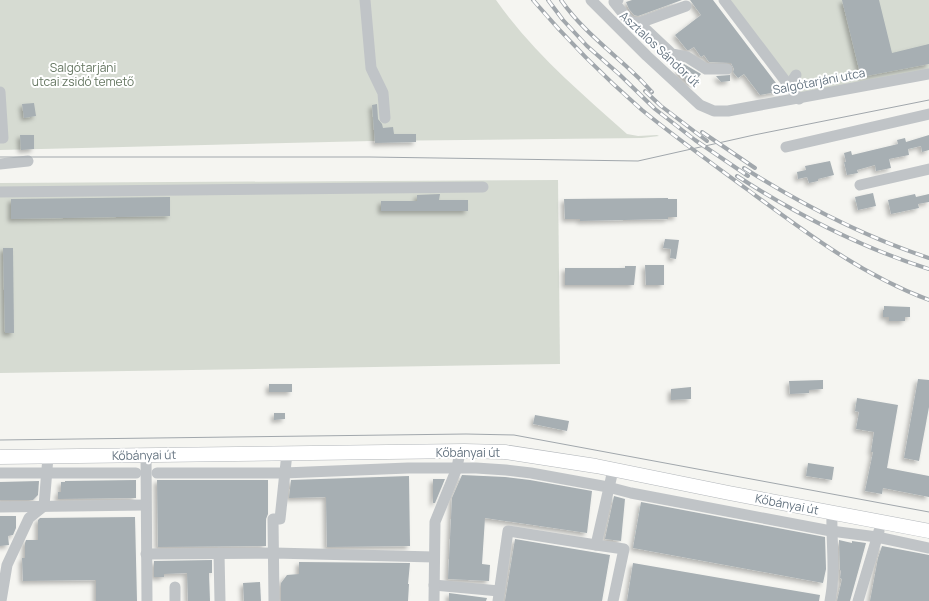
<svg xmlns="http://www.w3.org/2000/svg" width="929" height="601" viewBox="0 0 929 601" font-family="Manrope,sans-serif">
  <defs>
    <filter id="shadow"><feDropShadow dx="-3" dy="3" stdDeviation="2" flood-color="#0004"/></filter>
  </defs>
  <rect width="100%" height="100%" fill="#f5f5f1"/>
  <g fill="#d6dbd2">
    <path d="M0 0H496C533 53 579 91 627 134L638 136 657 135 659 136 642 138 372 141 0 150Z"/>
    <polygon points="730,0 929,0 929,70 800,94"/>
    <polygon points="558,180 560,364 0,373 0,183"/>
  </g>
  <g fill="#a7afb3" filter="url(#shadow)">
    <polygon points="632,0 682,0 638,16 634,15 629,9 626,2"/>
    <polygon points="690,0 713,0 782,91 760,95 744,74 738,78 733,72 734,69 731,63 709,62 704,55 701,57 694,47 689,50 687,50 675,35 701,15"/>
    <polygon points="842,0 879,0 892,53 929,44 929,64 861,77"/>
    <polygon points="684,64 701,74 692,85 677,72"/>
    <polygon points="730,75 730,81 721,82 716,76"/>
    <polygon points="34,103 36,116 24,118 22,104"/>
    <polygon points="377,104 378,119 382,124 383,128 393,127 394,134 416,134 416,142 375,143 372,105"/>
    <polygon points="20,135 34,135 34,149 21,150"/>
    <polygon points="929,135 929,150 922,152 921,146 908,149 909,155 889,159 891,168 876,171 875,165 857,170 858,173 847,175 844,162 846,162 844,153 851,151 852,155 898,144 897,140 905,138 906,142"/>
    <polygon points="830,161 834,175 818,179 818,181 809,183 807,177 798,179 797,172 806,170 805,166"/>
    <polygon points="873,193 876,206 858,210 855,197"/>
    <polygon points="440,194 439,200 468,200 468,211 381,211 381,201 417,201 417,195"/>
    <polygon points="915,194 916,197 929,194 929,202 918,204 919,208 891,214 888,200"/>
    <polygon points="170,197 170,216 11,219 11,199"/>
    <polygon points="668,198 668,199 677,199 677,217 668,217 668,219 580,221 580,219 565,219 564,199"/>
    <polygon points="665,239 679,240 676,259 670,258 671,249 663,248"/>
    <polygon points="3,248 13,248 14,333 5,333"/>
    <polygon points="645,265 664,265 664,285 646,285"/>
    <polygon points="625,266 636,266 634,285 565,285 565,268 625,268"/>
    <polygon points="884,306 910,307 910,317 905,317 905,321 889,321 889,317 883,317 883,310 884,310"/>
    <polygon points="918,379 929,380 929,407 919,461 904,458"/>
    <polygon points="823,380 823,389 809,390 809,393 790,394 789,381"/>
    <rect x="269" y="384" width="23" height="8"/>
    <polygon points="691,387 691,399 671,400 671,389"/>
    <polygon points="857,398 898,405 887,468 929,476 929,497 883,488 882,494 865,491 873,452 871,452 874,432 856,429 859,412 855,411"/>
    <polygon points="274,413 285,413 285,419 274,420"/>
    <polygon points="535,415 569,421 567,431 533,424"/>
    <polygon points="808,463 834,467 832,480 806,476"/>
    <polygon points="462,475 505,477 530,480 592,491 587,533 485,518 482,564 490,565 489,581 448,579 452,498"/>
    <polygon points="409,476 410,546 327,547 326,497 289,498 291,480"/>
    <polygon points="433,479 445,479 435,503 433,503"/>
    <polygon points="136,480 136,498 58,499 58,492 61,492 61,482 65,482 65,481"/>
    <polygon points="157,480 268,480 268,514 266,519 266,546 158,547"/>
    <polygon points="39,481 38,495 33,500 0,500 0,482"/>
    <polygon points="614,496 625,499 621,541 605,539"/>
    <polygon points="641,502 825,537 826,569 823,583 633,548"/>
    <polygon points="0,516 16,516 16,528 13,535 8,536 9,545 0,546"/>
    <polygon points="135,517 137,601 96,601 96,580 23,581 22,558 25,558 25,543 26,540 38,540 38,520 40,518"/>
    <polygon points="515,539 610,555 602,601 505,601"/>
    <polygon points="839,540 852,543 852,541 866,543 850,601 837,601 842,579 840,578 841,571 840,570"/>
    <polygon points="882,546 929,555 929,601 870,601 878,558"/>
    <polygon points="212,560 212,573 209,573 210,601 188,601 187,573 164,574 164,577 154,577 154,561"/>
    <polygon points="299,562 410,563 408,584 409,584 408,601 281,601 281,583 287,575 299,574"/>
    <polygon points="633,563 820,595 819,601 627,601"/>
    <polygon points="260,582 261,601 244,601 243,583"/>
    <polygon points="449,593 487,598 486,601 449,601"/>
  </g>
  <g fill="none" stroke-linecap="round" stroke-linejoin="round">
    <defs>
      <polyline id="major" points="0,457 464,451 505,452 596,466 729,493 929,531"/>
    </defs>
    <use href="#major" stroke="#b3b7bb" stroke-width="15"/>
    <g stroke="#c0c4c7" stroke-width="11">
      <polyline points="365,0 371,68 383,93 385,118"/>
      <polyline points="591,0 647,56 700,105 714,111 728,111 929,74"/>
      <polyline points="618,0 614,2 630,22 639,23 672,54 687,57 706,69 727,69"/>
      <polyline points="724,0 799,99"/>
      <polyline points="639,23 686,6"/>
      <polyline points="789,86 796,75"/>
      <polyline points="0,92 3,138 0,138"/>
      <polyline points="786,147 929,114"/>
      <polyline points="0,164 28,161"/>
      <polyline points="860,185 929,169"/>
      <polyline points="0,192 483,187"/>
      <polyline points="146,455 147,601"/>
      <polyline points="0,473 136,473"/>
      <polyline points="157,473 284,473 408,468 476,468 506,470 531,473 608,487 631,493 831,531 877,537 929,548"/>
      <polyline points="0,507 145,505"/>
      <polyline points="596,545 624,549 613,601"/>
      <polyline points="219,553 220,601"/>
      <polyline points="146,554 274,553 434,557"/>
      <polyline points="434,585 499,591"/>
      <polyline points="1,601 7,565 29,518 44,506 48,457"/>
      <polyline points="175,601 175,587"/>
      <polyline points="274,601 273,519 280,519 287,453"/>
      <polyline points="434,601 435,522 457,468 460,451"/>
      <polyline points="498,601 508,531 596,545 613,470"/>
      <path d="M830 601C836 571 831 543 832 513"/>
      <polyline points="858,601 879,531"/>
    </g>
    <use href="#major" stroke="#fff" stroke-width="14"/>
    <g stroke="#a1a7ac" stroke-width="1">
      <polyline points="0,157 370,157 638,161 754,135 929,100"/>
      <polyline points="0,440 466,434 514,435 929,512"/>
    </g>
    <defs>
      <g id="rail">
        <path d="M533 0C567 40 603 76 642 110 676 138 713 164 748 190 805 232 862 275 929 300"/>
        <polyline points="548,0 563,20 587,46 619,74 655,109 695,140 748,176"/>
        <path d="M561 0C579 26 603 45 626 66 635 74 644 83 652 92"/>
        <polyline points="645,91 661,106 707,141"/>
        <polyline points="702,132 755,168"/>
        <path d="M744 168C801 204 865 237 929 258"/>
        <path d="M737 176C796 214 862 248 929 269"/>
      </g>
    </defs>
    <use href="#rail" stroke="#a1a7ac" stroke-width="4"/>
    <use href="#rail" stroke="#fff" stroke-width="2.5" stroke-dasharray="8" stroke-linecap="butt"/>
  </g>
  <g text-anchor="middle" dominant-baseline="central" stroke-width="4" stroke-linejoin="round" paint-order="stroke">
    <g font-size="12" fill="#657481" stroke="#fff">
      <text transform="translate(660 49) rotate(43)">Asztalos Sándor út</text>
      <text transform="translate(819 81) rotate(-11)">Salgótarjáni utca</text>
      <text x="468" y="452">Kőbányai út</text>
      <text transform="translate(144 455) rotate(-1)">Kőbányai út</text>
      <text transform="translate(787 504) rotate(11)">Kőbányai út</text>
    </g>
    <g font-size="12" fill="#677863" stroke="#fff">
      <text x="83" y="67">Salgótarjáni<tspan x="83" dy="14">utcai zsidó temető</tspan></text>
    </g>
  </g>
</svg>
